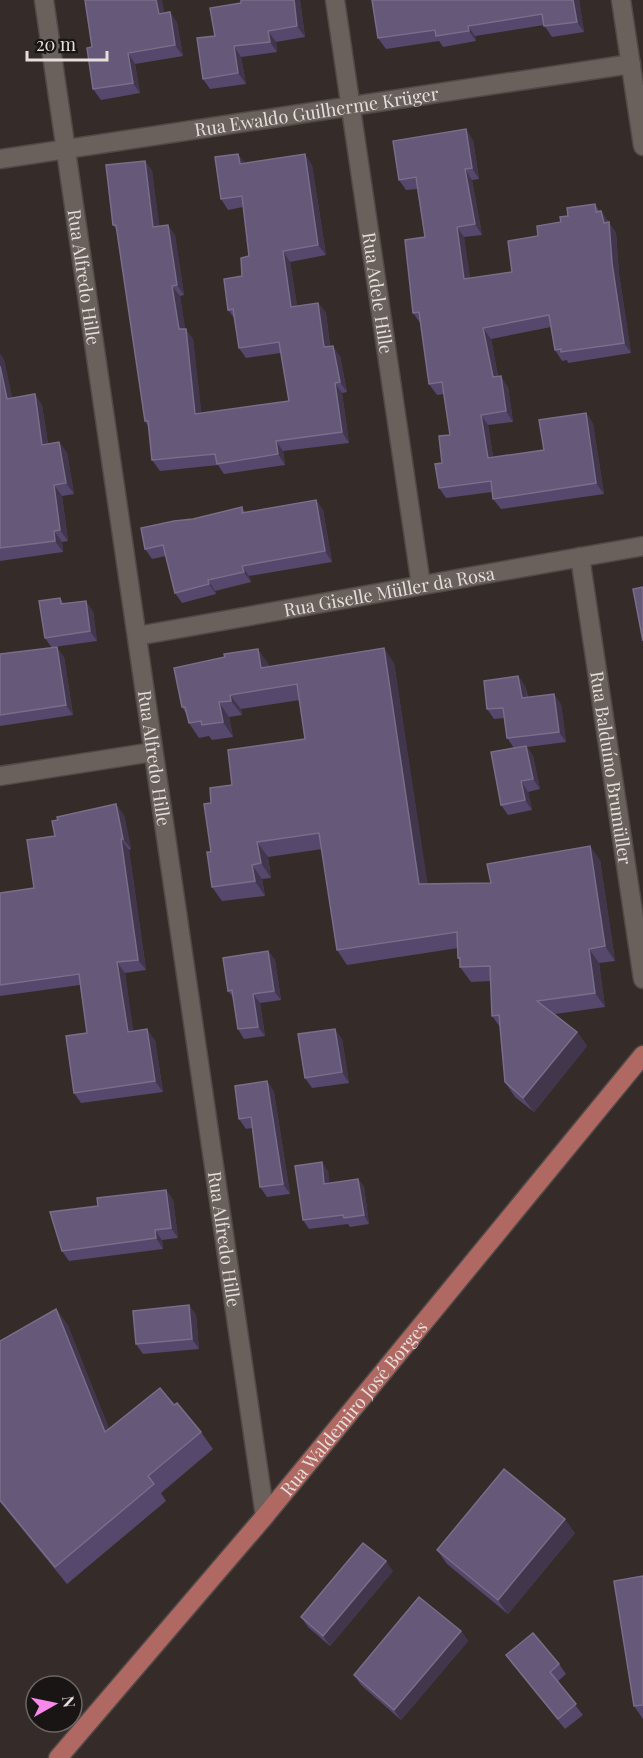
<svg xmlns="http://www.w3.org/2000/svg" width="643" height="1758" viewBox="0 0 643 1758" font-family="'Playfair Display',serif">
  <rect width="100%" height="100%" fill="#352c29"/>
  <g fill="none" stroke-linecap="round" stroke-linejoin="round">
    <defs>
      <g id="minor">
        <path id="s1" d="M44 0 265 1516"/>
        <path id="s2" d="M335 0 421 585"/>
        <polyline points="621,0 643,146"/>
        <path id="s3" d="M0 159 631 64"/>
        <path id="s4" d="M580 557 643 979"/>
        <path id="s5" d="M137 636 643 546"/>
        <polyline points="0,776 153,752"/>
      </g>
      <g id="major">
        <path id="s6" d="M58 1758 265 1516 643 1055"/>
      </g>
    </defs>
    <use href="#minor" stroke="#504946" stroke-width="21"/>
    <use href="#major" stroke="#504946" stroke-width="21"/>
    <use href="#minor" stroke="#6a605c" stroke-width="18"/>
    <use href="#major" stroke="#b06962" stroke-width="18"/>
  </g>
  <g fill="#56476d">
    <polygon points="241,0 300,0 305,37 276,42 277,52 241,57 246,84 210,89 203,79 215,36 241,3"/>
    <polygon points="579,0 584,32 552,37 544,25 475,36 476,41 443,47 439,41 386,49 378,38"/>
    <polygon points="170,12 177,23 183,56 135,64 140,93 101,100 93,89 92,47 164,13"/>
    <polygon points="473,140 479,179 472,180 482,235 464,237 470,279 512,272 538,236 561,222 568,216 595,204 599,211 601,211 616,233 619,274 631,353 568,363 567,360 562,361 555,350 551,327 491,339 498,376 508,387 513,422 488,425 493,457 544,450 586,413 593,424 604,494 501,509 493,499 492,492 446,498 439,488 442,463 450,435 444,394 437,395 429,384 421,324 413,313 425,237 417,189 406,190 399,180"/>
    <polygon points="145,161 152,171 159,226 175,235 184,295 180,296 185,329 193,339 201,413 289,401 281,353 246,358 239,348 235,319 228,310 242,276 249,256 243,207 228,210 221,199 245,163 312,165 326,255 290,262 297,306 318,303 326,313 330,346 340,356 347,392 342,393 349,443 283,451 285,465 224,474 218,465 160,471 152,460 148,426 145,421 117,230 113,225"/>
    <polygon points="0,354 4,360 12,398 42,405 48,444 59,442 67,453 74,494 62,496 68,541 62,542 63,552 0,561"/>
    <polygon points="316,500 323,510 332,562 249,576 251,582 215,591 216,594 182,603 175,593 166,556 152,559 145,549 193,519 242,507 245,512"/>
    <polygon points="60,598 64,604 93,611 97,641 54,647 64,657 73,715 0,726 0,654 52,648 45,638"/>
    <polygon points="225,657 268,663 269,667 394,663 427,884 491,883 600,860 615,961 599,963 605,1007 555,1014 577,1032 587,1046 534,1112 515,1097 505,1082 500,1027 492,1016 491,981 471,982 460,967 460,961 458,958 458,948 347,965 337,950 322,849 268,857 271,878 262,879 265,896 222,901 212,887 211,852 211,803 232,785 305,739 300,700 241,709 242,715 229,717 233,737 212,740 209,736 199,738 189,723 187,715 182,707"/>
    <polygon points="518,676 525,686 528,697 561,704 566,742 527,747 533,756 540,789 528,792 532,810 508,815 501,805 514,748 507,738 504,718 494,719 487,709"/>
    <polygon points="124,815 131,849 129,850 146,970 125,973 133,1031 155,1040 163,1092 81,1103 74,1093 87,1033 80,985 0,996 0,893 34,888 55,836"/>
    <polygon points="268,951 275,960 281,1000 260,1003 265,1036 244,1039 238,1029 234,998 228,991"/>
    <polygon points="342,1039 349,1083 312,1088 305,1078"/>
    <polygon points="267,1081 274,1092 290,1194 267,1197 260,1187 252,1128 246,1129 239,1119"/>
    <polygon points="328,1171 329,1183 358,1179 364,1187 369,1224 350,1227 348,1224 309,1229 303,1220"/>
    <polygon points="166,1190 173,1200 178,1238 162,1240 163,1249 69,1261 62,1251 98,1206"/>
    <polygon points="189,1305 196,1315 199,1349 143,1354 136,1344"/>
    <polygon points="56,1309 68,1326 109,1429 174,1405 201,1432 213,1449 161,1493 166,1501 67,1584 0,1502 0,1341"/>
    <polygon points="575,1533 508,1614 447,1564 437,1550"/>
    <polygon points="393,1571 330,1646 308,1627 301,1617"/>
    <polygon points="643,1576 643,1719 634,1706"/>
    <polygon points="461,1631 468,1641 401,1720 361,1685 354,1675"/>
    <polygon points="506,1655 559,1664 566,1674 557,1682 583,1715 565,1729 513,1665"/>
  </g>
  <g fill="#42364d">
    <polygon points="156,0 162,0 167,25 159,14"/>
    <polygon points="294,0 300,0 305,37 297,26"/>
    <polygon points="573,0 579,0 584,32 577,22"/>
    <polygon points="170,12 177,23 183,56 175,45"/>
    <polygon points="468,26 475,36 476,41 469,31"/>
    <polygon points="268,31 276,42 277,52 270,42"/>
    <polygon points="234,46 241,57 246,84 238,73"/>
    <polygon points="128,53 135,64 140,93 133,83"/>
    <polygon points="466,129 473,140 479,179 472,168"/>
    <polygon points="238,154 246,164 240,164"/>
    <polygon points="305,154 312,165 326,255 318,245"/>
    <polygon points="145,161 152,171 161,237 153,227"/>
    <polygon points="465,169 472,180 482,235 475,224"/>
    <polygon points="601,211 616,233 619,274 631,353 624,343"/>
    <polygon points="168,225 175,235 184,295 177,285"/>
    <polygon points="457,227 464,237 472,290 464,279"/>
    <polygon points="283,251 290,262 299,317 291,307"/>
    <polygon points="172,286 180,296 187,340 179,329"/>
    <polygon points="318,303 326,313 331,357 324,347"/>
    <polygon points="483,328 491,339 500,388 493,377"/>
    <polygon points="186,329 193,339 203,425 195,414"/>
    <polygon points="333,346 340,356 347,392 340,382"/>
    <polygon points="0,354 4,360 15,410 7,399 0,366"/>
    <polygon points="501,376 508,387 513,422 506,411"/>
    <polygon points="335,383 342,393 349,443 342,432"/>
    <polygon points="35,394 42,405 50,457 42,445"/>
    <polygon points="586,413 593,424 604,494 596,483"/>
    <polygon points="481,415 488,425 495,469 488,458"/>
    <polygon points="276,441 283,451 285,465 278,454"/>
    <polygon points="59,442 67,453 74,494 66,483"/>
    <polygon points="54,485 62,496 68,541 60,530"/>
    <polygon points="316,500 323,510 332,562 325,551"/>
    <polygon points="54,531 62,542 63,552 55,541"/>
    <polygon points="242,566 249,576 251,582 244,572"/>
    <polygon points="208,580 215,591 216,594 209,584"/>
    <polygon points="86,601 93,611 97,641 90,631"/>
    <polygon points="57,647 64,657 73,715 66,705"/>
    <polygon points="384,648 394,663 430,899 419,884"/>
    <polygon points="258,649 268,663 271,682 261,668"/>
    <polygon points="518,676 525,686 529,708 522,698"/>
    <polygon points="554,694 561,704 566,742 559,732"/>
    <polygon points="230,695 241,709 242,715 231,701"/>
    <polygon points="219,702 229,717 233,737 223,722"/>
    <polygon points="526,746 533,756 540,789 533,779"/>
    <polygon points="521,781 528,792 532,810 525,800"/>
    <polygon points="116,804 124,815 131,849 123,839"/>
    <polygon points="121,839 129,850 146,970 138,960"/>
    <polygon points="257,842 268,857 271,878 261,863"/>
    <polygon points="590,846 600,860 615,961 605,946"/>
    <polygon points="252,865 262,879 265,896 255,881"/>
    <polygon points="589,949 599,963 605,1007 595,993"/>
    <polygon points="268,951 275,960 281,1000 274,991"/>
    <polygon points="117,962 125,973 135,1043 128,1032"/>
    <polygon points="253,994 260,1003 265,1036 258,1027"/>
    <polygon points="147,1029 155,1040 163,1092 155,1081"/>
    <polygon points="335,1029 342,1039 349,1083 342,1072"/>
    <polygon points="577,1032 587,1046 534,1112 523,1098"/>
    <polygon points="267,1081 274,1092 290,1194 283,1184"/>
    <polygon points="322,1162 328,1171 330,1192 324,1184"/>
    <polygon points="358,1179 364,1187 369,1224 364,1215"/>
    <polygon points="166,1190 173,1200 178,1238 171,1228"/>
    <polygon points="155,1230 162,1240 163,1249 156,1238"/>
    <polygon points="189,1305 196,1315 199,1349 192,1339"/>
    <polygon points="56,1309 68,1326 117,1449 105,1432"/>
    <polygon points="565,1519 575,1533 508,1614 498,1600"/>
    <polygon points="386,1561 393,1571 330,1646 323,1636"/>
    <polygon points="461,1631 468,1641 401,1720 394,1710"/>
  </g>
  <g fill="#655879" stroke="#796d89" stroke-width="1.5">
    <polygon points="85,0 156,0 159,14 170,12 175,45 128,53 133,83 93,89 87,48 92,47"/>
    <polygon points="241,0 294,0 297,26 268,31 270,42 234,46 238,73 203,79 197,38 215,36 210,8 241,3"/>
    <polygon points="372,0 573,0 577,22 544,26 542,14 468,26 469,31 436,36 435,30 378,38"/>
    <polygon points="466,129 472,168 465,169 475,224 457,227 464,279 512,272 508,241 538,236 537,226 561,222 560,217 568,216 567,208 595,204 596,212 601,211 604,223 609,222 612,263 624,343 561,352 561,349 555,350 549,315 483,328 493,377 501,376 506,411 481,415 488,458 544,450 539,420 586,413 596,483 493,499 491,481 439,488 435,464 442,463 439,436 450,435 442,382 429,384 419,312 413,313 405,240 425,237 416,177 399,180 393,141"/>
    <polygon points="238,154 240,164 305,154 318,245 283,251 291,307 318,303 324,347 333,346 340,382 335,383 342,432 276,441 278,454 217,464 215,454 152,460 148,421 145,421 116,225 113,225 106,165 145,161 153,227 168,225 177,285 172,286 179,329 186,329 195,414 289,401 279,342 239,348 233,309 228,310 224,279 242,276 241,258 249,256 242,196 221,199 215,157"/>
    <polygon points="0,366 7,399 35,394 42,445 59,442 66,483 54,485 60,530 54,531 55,541 0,548"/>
    <polygon points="316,500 325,551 242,566 244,572 208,580 209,584 175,593 163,545 145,549 141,528 174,521 193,519 242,507 242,513"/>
    <polygon points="643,587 643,641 633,589"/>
    <polygon points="60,598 61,604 86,601 90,631 45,638 39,601"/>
    <polygon points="57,647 66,705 0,715 0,654"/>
    <polygon points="384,648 419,884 491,883 487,864 590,846 605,946 589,949 595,993 537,1001 577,1032 523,1098 505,1082 499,1015 492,1016 490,966 460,967 460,958 458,958 457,932 337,950 319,833 257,842 261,863 252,865 255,881 212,887 207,852 211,852 204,804 211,803 210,788 232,785 228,750 305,739 297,684 230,695 231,701 219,702 223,722 202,725 201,721 189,723 185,707 182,707 174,668 225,657 224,654 258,649 261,668"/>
    <polygon points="518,676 522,698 554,694 559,732 507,738 503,708 487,709 484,681"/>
    <polygon points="526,746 533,779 521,781 525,800 501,805 491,752"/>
    <polygon points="116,804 123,839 121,839 138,960 117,962 128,1032 147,1029 155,1081 74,1093 66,1036 87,1033 79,974 0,985 0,893 34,888 27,840 55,836 52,821 58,820 57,817"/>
    <polygon points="268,951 274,991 253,994 258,1027 238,1029 232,990 228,991 223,958"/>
    <polygon points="335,1029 342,1072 305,1078 298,1034"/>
    <polygon points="267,1081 283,1184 260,1187 251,1117 239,1119 235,1086"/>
    <polygon points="322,1162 324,1184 358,1179 364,1215 344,1218 343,1215 303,1220 295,1166"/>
    <polygon points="166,1190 171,1228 155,1230 156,1238 62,1251 50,1212 98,1206 97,1198"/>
    <polygon points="189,1305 192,1339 136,1344 133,1311"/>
    <polygon points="56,1309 105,1432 160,1388 174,1405 177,1403 201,1432 148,1476 154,1484 55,1567 0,1500 0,1341"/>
    <polygon points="504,1469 565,1519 498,1600 437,1550"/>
    <polygon points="363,1543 386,1561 323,1636 301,1617"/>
    <polygon points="643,1576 643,1705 634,1706 614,1581"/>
    <polygon points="419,1597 461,1631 394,1710 354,1675"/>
    <polygon points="533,1633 559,1664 550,1672 576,1704 558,1719 506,1655"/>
  </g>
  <g text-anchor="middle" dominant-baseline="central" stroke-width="4.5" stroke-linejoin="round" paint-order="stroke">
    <g font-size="18" fill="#e4dedc" stroke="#191514">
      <text stroke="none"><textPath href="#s3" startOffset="320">Rua Ewaldo Guilherme Krüger</textPath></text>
      <text stroke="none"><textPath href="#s1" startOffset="280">Rua Alfredo Hille</textPath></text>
      <text stroke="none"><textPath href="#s2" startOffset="296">Rua Adele Hille</textPath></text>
      <text stroke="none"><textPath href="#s5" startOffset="256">Rua Giselle Müller da Rosa</textPath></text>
      <text stroke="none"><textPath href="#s1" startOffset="766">Rua Alfredo Hille</textPath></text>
      <text stroke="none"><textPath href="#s4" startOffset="213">Rua Balduíno Brumüller</textPath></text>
      <text stroke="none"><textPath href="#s1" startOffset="1252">Rua Alfredo Hille</textPath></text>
      <text stroke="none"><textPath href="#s6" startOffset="458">Rua Waldemiro José Borges</textPath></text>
    </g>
  </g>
  <g transform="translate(54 1704) rotate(81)"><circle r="28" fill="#191514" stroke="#6a6564" stroke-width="1.5"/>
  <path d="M0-4.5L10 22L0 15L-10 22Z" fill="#f888e9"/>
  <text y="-9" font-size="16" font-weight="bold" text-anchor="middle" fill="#e4dedc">N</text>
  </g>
  <path d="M27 51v9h80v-9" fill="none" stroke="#e4dedc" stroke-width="3"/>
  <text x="36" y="51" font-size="18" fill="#e4dedc" stroke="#191514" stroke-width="4.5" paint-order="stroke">20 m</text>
</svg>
